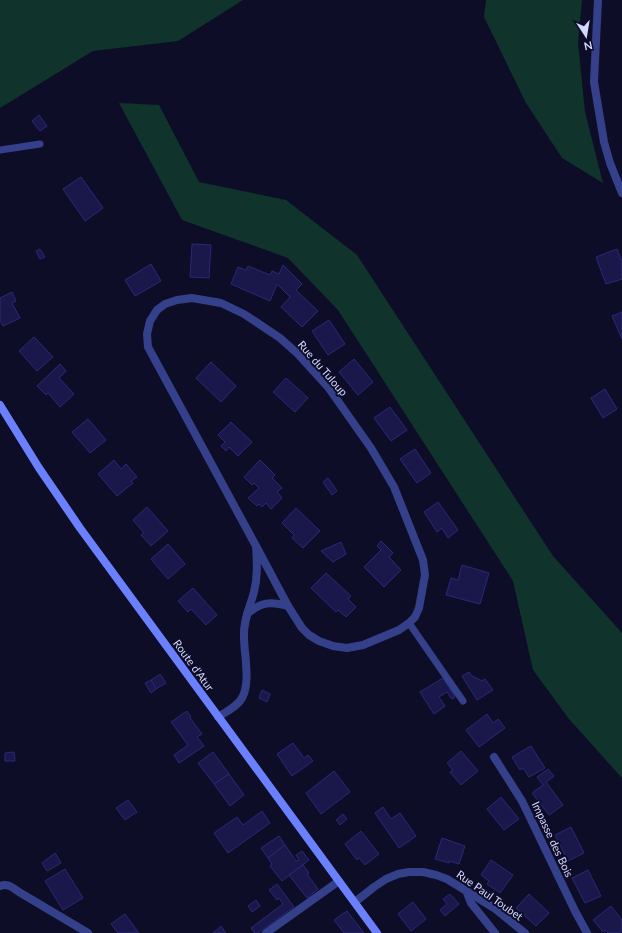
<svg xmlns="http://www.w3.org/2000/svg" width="622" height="933" viewBox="0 0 622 933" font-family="Lato,sans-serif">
  <rect width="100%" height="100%" fill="#0e0d28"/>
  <g fill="#10332c">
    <polygon points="0,0 243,0 178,41 93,51 0,108"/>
    <polygon points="486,0 582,0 578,43 585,112 603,183 562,158 526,103 484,17"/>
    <polygon points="119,103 159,105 199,182 286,200 357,255 553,556 622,633 622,778 569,719 533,670 513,581 338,310 288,258 182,220"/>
  </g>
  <g fill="#1a184b" stroke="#2a2878">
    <polygon points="39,115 47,126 40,131 32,121"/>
    <polygon points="81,177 103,208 85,221 63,189"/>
    <polygon points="192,244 211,245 209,278 190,277"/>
    <polygon points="40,249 45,257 40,259 36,251"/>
    <polygon points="617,249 622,262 622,279 606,284 596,257"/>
    <polygon points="151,264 161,281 135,296 125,280"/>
    <polygon points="283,265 302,284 296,290 318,311 302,327 281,307 290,297 277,284 270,301 231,284 238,267 246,270 248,266 270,275 272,271 279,274"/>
    <polygon points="12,292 16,301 12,303 20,318 3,326 0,320 0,298"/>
    <polygon points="622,312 622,339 612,316"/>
    <polygon points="329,320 345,344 328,355 312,331"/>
    <polygon points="34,337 53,357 37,371 19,351"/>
    <polygon points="354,359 373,382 358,395 339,372"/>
    <polygon points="211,362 236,386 221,402 196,378"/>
    <polygon points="60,364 66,371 59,378 74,394 60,407 48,393 46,395 37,386"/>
    <polygon points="286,378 308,398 295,412 273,392"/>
    <polygon points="605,389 617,409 603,418 591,398"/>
    <polygon points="390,407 407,430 391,441 374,418"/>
    <polygon points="88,419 106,440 90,453 72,432"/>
    <polygon points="231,422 252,442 238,456 229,447 226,451 221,446 225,442 218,435"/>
    <polygon points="415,449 431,473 417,483 400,459"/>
    <polygon points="114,460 121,469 126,464 137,477 131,481 133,483 117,496 98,474"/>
    <polygon points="260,460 275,475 272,478 282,488 277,492 282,498 271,509 266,503 262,507 259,504 257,506 248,498 259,488 254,483 252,485 244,477"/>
    <polygon points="328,478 337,491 332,495 323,482"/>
    <polygon points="438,502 458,530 448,538 442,528 437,532 424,512"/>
    <polygon points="147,507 168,531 151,546 141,535 144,533 133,520"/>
    <polygon points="296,508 320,531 303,548 292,538 294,535 282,523"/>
    <polygon points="381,541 393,553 389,557 401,570 384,587 364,567 381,550 377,546"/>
    <polygon points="341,542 346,554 333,562 321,551"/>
    <polygon points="168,544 185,564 168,579 151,559"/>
    <polygon points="462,565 489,573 480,604 446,595 451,578 458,580"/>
    <polygon points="326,573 351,596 348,599 356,607 346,617 338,610 336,612 311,588"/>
    <polygon points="193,588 217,615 206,625 191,609 188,612 178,601"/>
    <polygon points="469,672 472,676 482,681 485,679 493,690 477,700 462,676"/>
    <polygon points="160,674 166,683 156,689 151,680"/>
    <polygon points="443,678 455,697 452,699 447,692 439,697 445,706 434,714 420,692"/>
    <polygon points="151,680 156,689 151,693 145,683"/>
    <polygon points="262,690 270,694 267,702 259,698"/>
    <polygon points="187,711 191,717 190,718 202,734 197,737 204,746 179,763 174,755 188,745 171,722"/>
    <polygon points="487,714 493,723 498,719 505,728 479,747 466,730"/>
    <polygon points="293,743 304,758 308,755 313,761 292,776 277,754"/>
    <polygon points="531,746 545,768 529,777 523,768 520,770 512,757"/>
    <polygon points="461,751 478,771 461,785 450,772 453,770 447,763"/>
    <polygon points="14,752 15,761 5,761 5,753"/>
    <polygon points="213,752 229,774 214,784 198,763"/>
    <polygon points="548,769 554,776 546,782 563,805 549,815 532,793 543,785 537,777"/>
    <polygon points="334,771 350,792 321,814 306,793"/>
    <polygon points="229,774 244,795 230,806 214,784"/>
    <polygon points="501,797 519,819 504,830 487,809"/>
    <polygon points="128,800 137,812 125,820 116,808"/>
    <polygon points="383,807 391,819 400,813 416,836 399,848 375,813"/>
    <polygon points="262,811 270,823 228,853 214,833 237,817 243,825"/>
    <polygon points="343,814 347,819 340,825 336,820"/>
    <polygon points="571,827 584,853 568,861 555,835"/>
    <polygon points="361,831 379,854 365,865 359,858 357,860 345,844"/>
    <polygon points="279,836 285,845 268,858 261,848"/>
    <polygon points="442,838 465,846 459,864 449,861 449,863 435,859"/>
    <polygon points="285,845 296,861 299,860 296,855 302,851 309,860 282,881 270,866 272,864 268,858"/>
    <polygon points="55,853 61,863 47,871 42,863"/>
    <polygon points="491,860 513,875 500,893 487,884 489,881 481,875"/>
    <polygon points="303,865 309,873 307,874 318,889 307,898 289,875"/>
    <polygon points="65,869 83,898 63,910 45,881"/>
    <polygon points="588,870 601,896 585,903 572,878"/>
    <polygon points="277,884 294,907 258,933 255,933 251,928 283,904 279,898 277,900 269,890"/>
    <polygon points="450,894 459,904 445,916 440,910 447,904 443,899"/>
    <polygon points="529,894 549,913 536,926 516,908"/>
    <polygon points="256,900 260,906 252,912 248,906"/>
    <polygon points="413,902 426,919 411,931 398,914"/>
    <polygon points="611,906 622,920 622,931 619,933 608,933 605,930 603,932 593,920"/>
    <polygon points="347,911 364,933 344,933 334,920"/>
    <polygon points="125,914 139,933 118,933 111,924"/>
    <polygon points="221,926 226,933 213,933"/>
  </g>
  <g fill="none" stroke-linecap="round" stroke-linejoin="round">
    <g stroke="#35408b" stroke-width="7">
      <polyline points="0,150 40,144"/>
      <polyline points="409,623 463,701"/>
    </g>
    <g stroke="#35408b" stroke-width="8">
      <polyline points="598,0 594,82 604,142 610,163 622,193"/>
      <path d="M247 614C261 602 270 601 288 606"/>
      <path d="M218 717C227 711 237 707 242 698 251 682 244 654 244 637 243 621 250 607 254 592 258 576 257 562 256 546L148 347 147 334 150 321 157 310 165 304 177 300 192 298 221 303 244 314 280 338 298 354 328 387 371 448 394 487 423 560 425 575 419 608 415 617 409 623 399 630 363 645 347 648 333 646 319 641 309 635 302 628 288 606 256 546"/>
      <polyline points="494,757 522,801 575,911 587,933"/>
      <path d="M0 886C8 883 13 888 19 892L88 933"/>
      <polyline points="466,890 471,903 495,933"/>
      <polyline points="355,902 374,887 386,879 398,874 409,872 423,872 436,875 447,879 494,908 525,933"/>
      <polyline points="266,933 339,881"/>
    </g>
    <polyline stroke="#6b80ff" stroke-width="8" points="0,405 39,468 80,528 377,933"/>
  </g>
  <g text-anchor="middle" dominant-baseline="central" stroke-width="4" stroke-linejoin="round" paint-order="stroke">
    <g font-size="11" fill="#d4d7ff" stroke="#0e0d28">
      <text transform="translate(323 368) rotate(49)">Rue du Tuloup</text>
      <text transform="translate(194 665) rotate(54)">Route d'Atur</text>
      <text transform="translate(553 839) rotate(65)">Impasse des Bois</text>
      <text transform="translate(490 895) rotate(35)">Rue Paul Toubet</text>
    </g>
  </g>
  <g transform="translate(586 36) rotate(168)" stroke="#0e0d28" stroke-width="3" paint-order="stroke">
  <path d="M0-3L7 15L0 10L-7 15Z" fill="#d4d7ff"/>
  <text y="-6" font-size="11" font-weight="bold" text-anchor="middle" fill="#d4d7ff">N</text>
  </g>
</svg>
